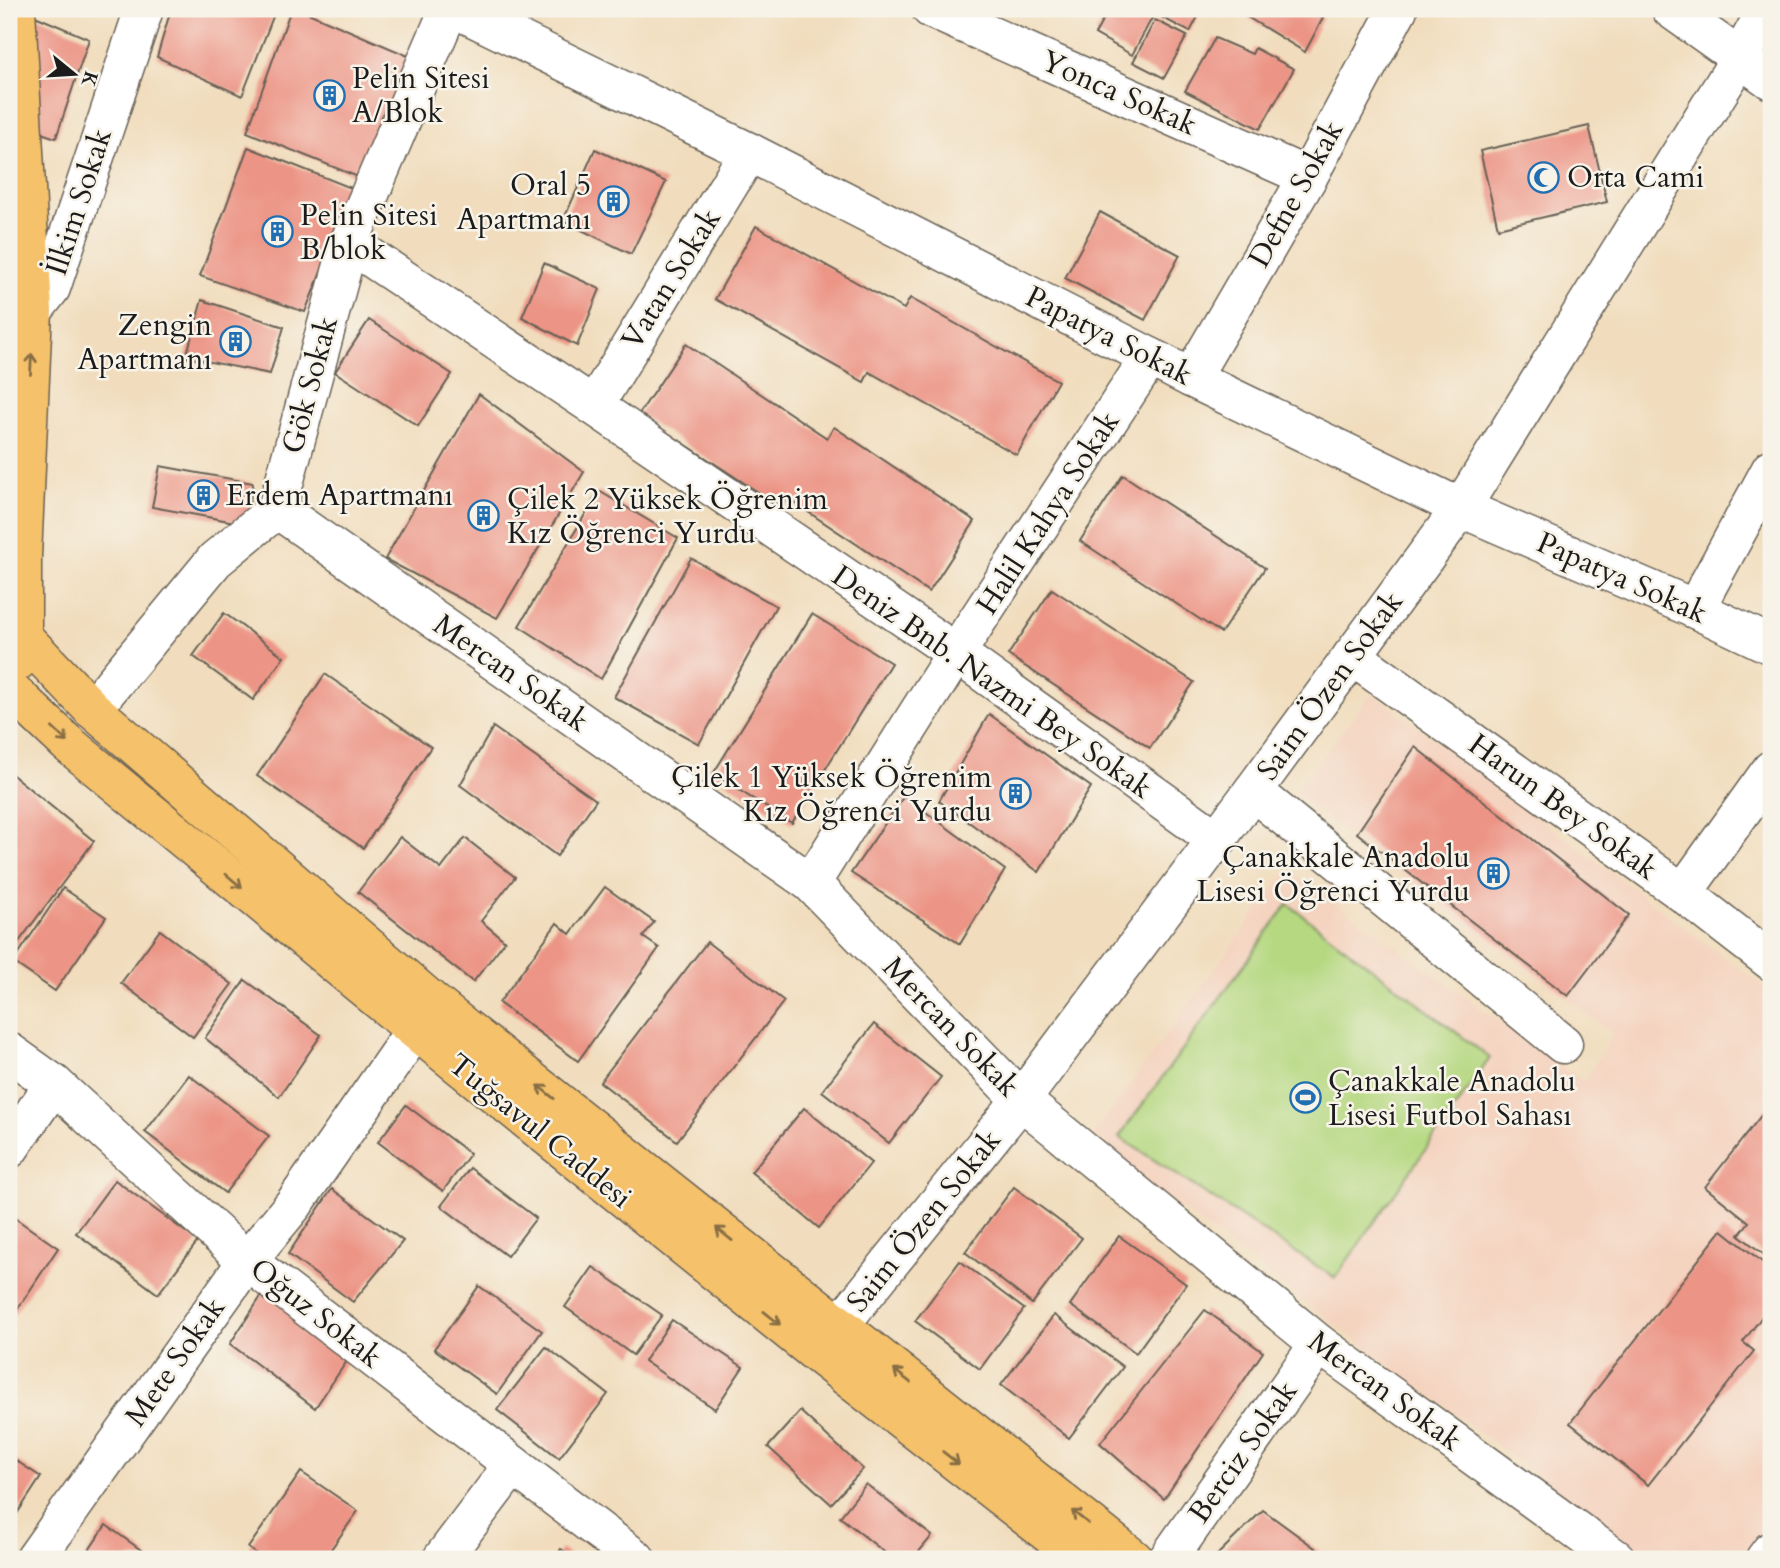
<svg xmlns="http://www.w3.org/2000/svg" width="1780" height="1568" viewBox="0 0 1780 1568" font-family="Cardo,serif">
  <rect width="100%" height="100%" fill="#f7f3e8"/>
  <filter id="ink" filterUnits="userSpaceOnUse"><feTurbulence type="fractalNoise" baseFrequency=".0143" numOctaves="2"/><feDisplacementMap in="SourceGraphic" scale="14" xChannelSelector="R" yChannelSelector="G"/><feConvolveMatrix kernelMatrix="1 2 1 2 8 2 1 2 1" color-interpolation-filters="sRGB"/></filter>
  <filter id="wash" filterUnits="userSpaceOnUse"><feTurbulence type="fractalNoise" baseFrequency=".00686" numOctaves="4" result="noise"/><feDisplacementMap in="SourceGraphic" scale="28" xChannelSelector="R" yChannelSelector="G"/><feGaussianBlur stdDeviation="1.57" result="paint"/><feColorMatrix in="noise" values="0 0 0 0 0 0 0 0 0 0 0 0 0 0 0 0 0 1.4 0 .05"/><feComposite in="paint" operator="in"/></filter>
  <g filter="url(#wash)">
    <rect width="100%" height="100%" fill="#f1ddbd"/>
    <polygon fill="#f4d3bf" points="1372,693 1771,992 1771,1539 1755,1559 1648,1559 1089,1140 1288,869 1584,1082 1613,1034 1294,793"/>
    <polygon fill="#b5d881" stroke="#687a4e" stroke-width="2" points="1288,904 1490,1058 1335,1278 1119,1137"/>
    <g id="blocks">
      <g fill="#ec9586">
        <polygon points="171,9 276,9 242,96 157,57"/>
        <polygon points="291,9 299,9 413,58 363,179 247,132"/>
        <polygon points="1109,9 1157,9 1132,55 1095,34"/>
        <polygon points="1165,9 1202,9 1190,32 1161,17"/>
        <polygon points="1234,9 1306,9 1323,18 1305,52"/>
        <polygon points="35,16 89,39 56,138 29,129"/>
        <polygon points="1155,20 1187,36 1164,78 1133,62"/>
        <polygon points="1215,38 1252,54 1255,48 1294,69 1260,129 1185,91"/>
        <polygon points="1589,126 1607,202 1498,228 1480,151"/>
        <polygon points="248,147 354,189 305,312 200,276"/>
        <polygon points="595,149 666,182 631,254 563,221"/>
        <polygon points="1100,212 1180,255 1145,320 1065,278"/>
        <polygon points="756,226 904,309 910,298 1058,381 1017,455 869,372 864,382 715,299"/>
        <polygon points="544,263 600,289 577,346 522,317"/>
        <polygon points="202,300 284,327 270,374 186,357"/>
        <polygon points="369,320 452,374 418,426 335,372"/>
        <polygon points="686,344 827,438 834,427 975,521 929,592 787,498 781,507 639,414"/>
        <polygon points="479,394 584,472 497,618 385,559"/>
        <polygon points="160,466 253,483 246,524 152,507"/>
        <polygon points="1123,475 1265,568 1221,633 1080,541"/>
        <polygon points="599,491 678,538 601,679 519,626"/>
        <polygon points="691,558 776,606 699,744 614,697"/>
        <polygon points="1052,589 1194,682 1150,748 1008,655"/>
        <polygon points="224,613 284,657 253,700 193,656"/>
        <polygon points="812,614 891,663 792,823 713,774"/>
        <polygon points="325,674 431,747 363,848 257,776"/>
        <polygon points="989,714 1091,787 1039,872 939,801"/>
        <polygon points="493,727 596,800 557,856 460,785"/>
        <polygon points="1415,747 1629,915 1568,996 1357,833"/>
        <polygon points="9,772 94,841 9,955"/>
        <polygon points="904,796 1005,870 960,944 851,873"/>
        <polygon points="400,837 441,869 465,838 515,877 481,921 505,941 473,982 358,892"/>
        <polygon points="605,887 654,922 643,937 659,948 578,1061 499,1003 557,923 570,934"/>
        <polygon points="63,888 106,917 55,991 13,962"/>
        <polygon points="160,930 232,984 193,1037 121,983"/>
        <polygon points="707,942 784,1001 677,1141 600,1082"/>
        <polygon points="245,980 321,1035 279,1097 205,1038"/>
        <polygon points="874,1024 941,1077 889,1143 822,1091"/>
        <polygon points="189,1075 269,1136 225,1193 145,1132"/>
        <polygon points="1771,1103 1771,1260 1739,1235 1749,1222 1705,1187"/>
        <polygon points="406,1105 470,1154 443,1191 378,1142"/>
        <polygon points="804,1108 871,1163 819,1228 751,1172"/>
        <polygon points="470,1168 536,1218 507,1256 441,1206"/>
        <polygon points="115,1180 198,1241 158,1294 76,1233"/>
        <polygon points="1014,1187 1082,1238 1032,1304 965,1252"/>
        <polygon points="332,1189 403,1241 353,1302 288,1254"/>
        <polygon points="9,1214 58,1248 9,1322"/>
        <polygon points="1722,1230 1771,1269 1771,1320 1764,1314 1743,1342 1754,1351 1648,1485 1570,1423"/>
        <polygon points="1119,1236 1186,1284 1136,1353 1070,1305"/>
        <polygon points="960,1261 1024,1309 980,1369 915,1321"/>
        <polygon points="593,1267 662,1315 633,1355 565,1307"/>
        <polygon points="479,1286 542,1331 497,1394 434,1349"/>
        <polygon points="264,1292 349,1358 315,1408 230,1344"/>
        <polygon points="1205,1310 1263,1352 1164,1499 1100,1443"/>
        <polygon points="1054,1315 1123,1367 1069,1438 1001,1385"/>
        <polygon points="672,1320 743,1367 715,1409 644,1361"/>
        <polygon points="546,1347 608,1394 559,1458 497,1410"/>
        <polygon points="800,1411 863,1469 831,1504 768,1447"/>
        <polygon points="9,1456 41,1477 9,1526"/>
        <polygon points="301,1472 358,1511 324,1559 264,1559 248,1548"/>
        <polygon points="866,1484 932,1536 913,1559 893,1559 840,1517"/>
        <polygon points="1263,1510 1330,1559 1213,1559"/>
        <polygon points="106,1525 148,1555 145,1559 83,1559"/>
        <polygon points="561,1549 576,1559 555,1559"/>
      </g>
    </g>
  </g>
  <g filter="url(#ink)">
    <use href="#blocks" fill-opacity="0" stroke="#676054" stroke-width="2"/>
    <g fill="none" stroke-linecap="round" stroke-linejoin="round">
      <defs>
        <g id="minor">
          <polyline points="456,9 749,152 1191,378 1461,508 1695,609 1771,645"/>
          <polyline points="931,9 1308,177"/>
          <polyline points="1671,9 1771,80"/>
          <polyline points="349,243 594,406 956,653 1217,840"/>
          <polyline points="33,311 51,288 144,9"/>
          <polyline points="1191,378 1308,177 1398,9"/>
          <polyline points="594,406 749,152"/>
          <polyline points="277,509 811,883 1021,1100 1319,1344 1616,1559"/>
          <polyline points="1695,609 1771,469"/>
          <polyline points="1352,656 1683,893 1771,961"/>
          <polyline points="92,709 215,560 277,509 349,243 449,9"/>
          <polyline points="1253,791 1563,1044"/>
          <polyline points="811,883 956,653 1150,357"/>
          <polyline points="1683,893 1771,770"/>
          <polyline points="9,1052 54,1084 247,1261 636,1559"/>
          <polyline points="9,1149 54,1084"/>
          <polyline points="839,1326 1021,1100 1253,791 1461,508 1740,58 1767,9"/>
          <polyline points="35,1559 247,1261 294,1204 415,1030"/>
          <polyline points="442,1559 513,1465"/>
          <polyline points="1168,1559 1319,1344"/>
          <polyline points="1765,1559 1771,1551"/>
        </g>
        <g id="major">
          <polyline points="16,9 33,311 22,557 22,636 18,661"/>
          <polyline points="9,634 22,636 92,709 434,1003 1134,1559"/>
          <polyline points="9,691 13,692 67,743 415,1030 816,1353 1081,1559"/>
        </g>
      </defs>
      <use href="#minor" stroke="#676054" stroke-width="41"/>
      <use href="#major" stroke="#676054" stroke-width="41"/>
      <use href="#minor" stroke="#fff" stroke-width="38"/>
      <use href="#major" stroke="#f5c16b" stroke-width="38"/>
    </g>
    <defs><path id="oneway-shaft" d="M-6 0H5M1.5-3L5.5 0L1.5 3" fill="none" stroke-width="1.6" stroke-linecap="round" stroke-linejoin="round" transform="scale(1.75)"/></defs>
    <g stroke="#886e44">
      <use href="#oneway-shaft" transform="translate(31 364) rotate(-87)"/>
      <use href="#oneway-shaft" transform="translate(60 735) rotate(43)"/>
      <use href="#oneway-shaft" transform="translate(234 881) rotate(40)"/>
      <use href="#oneway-shaft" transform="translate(546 1092) rotate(-141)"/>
      <use href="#oneway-shaft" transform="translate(724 1234) rotate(-141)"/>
      <use href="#oneway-shaft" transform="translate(772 1318) rotate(39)"/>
      <use href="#oneway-shaft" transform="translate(902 1376) rotate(-142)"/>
      <use href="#oneway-shaft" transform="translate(951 1458) rotate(38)"/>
      <use href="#oneway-shaft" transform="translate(1080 1517) rotate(-142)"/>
    </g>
  </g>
  <defs>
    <symbol id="building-ring" viewBox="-11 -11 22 22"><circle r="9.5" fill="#f7f3e8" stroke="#1f6fb2" stroke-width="1.5"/><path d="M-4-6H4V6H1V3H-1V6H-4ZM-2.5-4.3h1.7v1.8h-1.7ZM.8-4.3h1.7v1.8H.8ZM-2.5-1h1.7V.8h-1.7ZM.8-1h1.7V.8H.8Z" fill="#1f6fb2"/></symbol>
    <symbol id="mosque-ring" viewBox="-11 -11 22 22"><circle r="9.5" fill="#f7f3e8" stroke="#1f6fb2" stroke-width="1.5"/><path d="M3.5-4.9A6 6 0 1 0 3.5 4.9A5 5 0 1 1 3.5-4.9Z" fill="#1f6fb2"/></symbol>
    <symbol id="stadium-ring" viewBox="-11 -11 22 22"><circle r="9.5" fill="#f7f3e8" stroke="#1f6fb2" stroke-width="1.5"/><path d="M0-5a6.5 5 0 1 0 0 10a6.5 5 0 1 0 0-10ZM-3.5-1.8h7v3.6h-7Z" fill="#1f6fb2"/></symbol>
  </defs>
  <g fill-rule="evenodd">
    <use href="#building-ring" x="312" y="78" width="35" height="35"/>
    <use href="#mosque-ring" x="1526" y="160" width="35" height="35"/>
    <use href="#building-ring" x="596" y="184" width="35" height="35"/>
    <use href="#building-ring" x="260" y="214" width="35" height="35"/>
    <use href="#building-ring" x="218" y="324" width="35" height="35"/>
    <use href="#building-ring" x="186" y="478" width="35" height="35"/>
    <use href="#building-ring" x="466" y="498" width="35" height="35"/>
    <use href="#building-ring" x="998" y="776" width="35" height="35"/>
    <use href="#building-ring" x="1476" y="856" width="35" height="35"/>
    <use href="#stadium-ring" x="1288" y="1080" width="35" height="35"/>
  </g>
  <g text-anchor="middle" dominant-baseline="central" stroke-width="5" stroke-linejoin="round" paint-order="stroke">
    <g font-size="30" fill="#1c1c1c" stroke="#f7f3e8" text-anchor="start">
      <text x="352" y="78">Pelin Sitesi<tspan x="352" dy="34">A/Blok</tspan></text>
      <text x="1567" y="177">Orta Cami</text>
      <text x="591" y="185" text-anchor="end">Oral 5<tspan x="591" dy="34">Apartmanı</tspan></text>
      <text x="300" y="215">Pelin Sitesi<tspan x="300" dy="34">B/blok</tspan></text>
      <text x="212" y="325" text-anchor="end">Zengin<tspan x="212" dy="34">Apartmanı</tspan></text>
      <text x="226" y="495">Erdem Apartmanı</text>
      <text x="507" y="499">Çilek 2 Yüksek Öğrenim<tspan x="507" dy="34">Kız Öğrenci Yurdu</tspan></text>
      <text x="992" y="777" text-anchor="end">Çilek 1 Yüksek Öğrenim<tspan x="992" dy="34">Kız Öğrenci Yurdu</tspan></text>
      <text x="1470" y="857" text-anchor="end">Çanakkale Anadolu<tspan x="1470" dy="34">Lisesi Öğrenci Yurdu</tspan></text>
      <text x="1328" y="1081">Çanakkale Anadolu<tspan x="1328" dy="34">Lisesi Futbol Sahası</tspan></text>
    </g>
    <g font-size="30" fill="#1c1c1c" stroke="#f7f3e8">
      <text transform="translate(1119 93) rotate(24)">Yonca Sokak</text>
      <text transform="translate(1296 194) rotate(-61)">Defne Sokak</text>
      <text transform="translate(79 202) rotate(-72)">İlkim Sokak</text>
      <text transform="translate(671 279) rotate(-58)">Vatan Sokak</text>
      <text transform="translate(1109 336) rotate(27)">Papatya Sokak</text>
      <text transform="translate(310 385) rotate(-75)">Gök Sokak</text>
      <text transform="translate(1048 513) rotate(-57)">Halil Kahya Sokak</text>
      <text transform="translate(1622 578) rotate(24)">Papatya Sokak</text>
      <text transform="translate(511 673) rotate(35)">Mercan Sokak</text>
      <text transform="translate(992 682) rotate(35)">Deniz Bnb. Nazmi Bey Sokak</text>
      <text transform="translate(1330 686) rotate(-54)">Saim Özen Sokak</text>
      <text transform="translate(1563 807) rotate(36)">Harun Bey Sokak</text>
      <text transform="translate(951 1027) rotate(46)">Mercan Sokak</text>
      <text transform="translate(540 1131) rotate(39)">Tuğsavul Caddesi</text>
      <text transform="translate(924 1221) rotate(-51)">Saim Özen Sokak</text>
      <text transform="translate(316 1313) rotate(38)">Oğuz Sokak</text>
      <text transform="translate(175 1362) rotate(-55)">Mete Sokak</text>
      <text transform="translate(1385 1391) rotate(36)">Mercan Sokak</text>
      <text transform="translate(1243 1452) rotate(-55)">Berciz Sokak</text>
    </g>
  </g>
  <rect width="1780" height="1568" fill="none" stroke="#f7f3e8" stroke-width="35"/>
  <g transform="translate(74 74) rotate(108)" stroke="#f7f3e8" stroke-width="5" paint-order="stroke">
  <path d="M0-5L12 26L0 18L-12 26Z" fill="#1c1c1c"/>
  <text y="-10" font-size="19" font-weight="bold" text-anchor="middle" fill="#1c1c1c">K</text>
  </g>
</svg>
